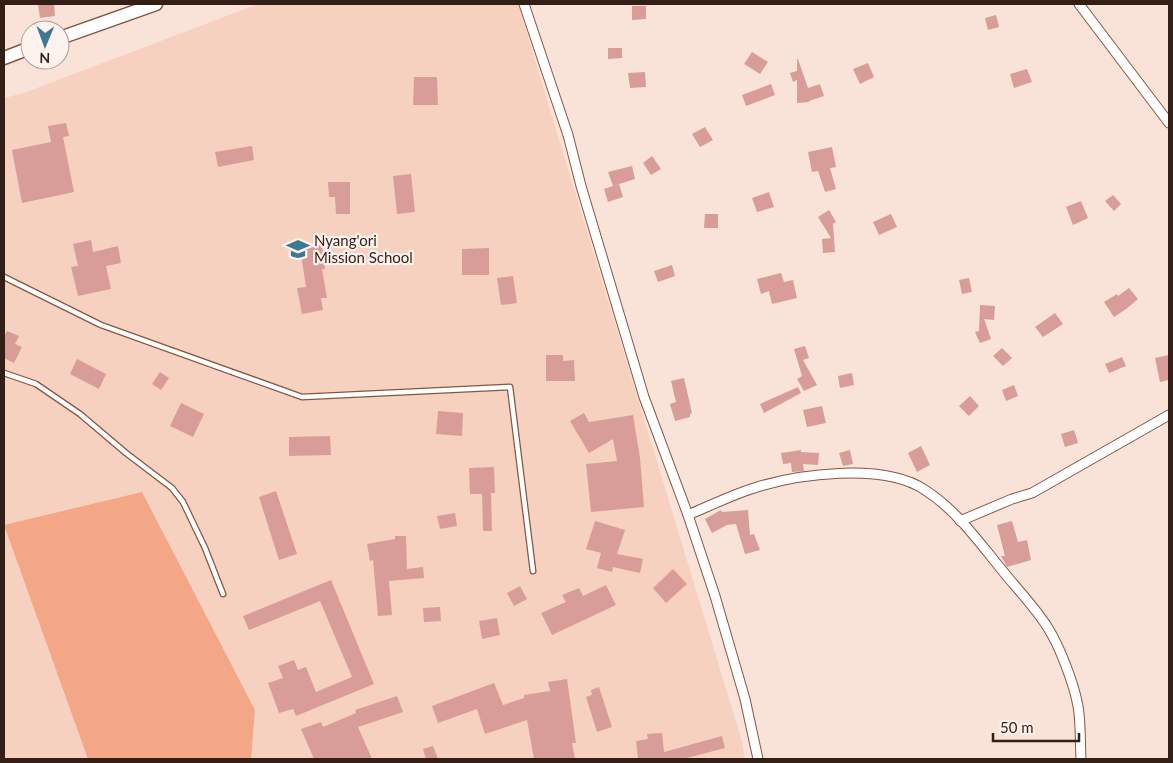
<svg xmlns="http://www.w3.org/2000/svg" width="1173" height="763" viewBox="0 0 1173 763" font-family="Lato,sans-serif">
  <rect width="100%" height="100%" fill="#f9e2d8"/>
  <polygon fill="#f7d1c0" points="258,4 518,4 741,738 745,759 4,759 4,98 24,93"/>
  <polygon fill="#f4a786" points="142,492 255,710 251,759 88,759 4,525"/>
  <g fill="#d89d99">
    <polygon points="38,4 54,4 55,16 40,18"/>
    <polygon points="632,6 646,6 646,19 632,20"/>
    <polygon points="996,15 999,27 988,30 985,18"/>
    <polygon points="608,48 622,48 622,58 608,59"/>
    <polygon points="752,52 768,62 760,74 744,64"/>
    <polygon points="797,59 798,59 808,88 820,84 824,96 809,101 809,102 797,103 797,80 793,82 790,73 797,71"/>
    <polygon points="868,63 874,77 860,84 853,69"/>
    <polygon points="1027,69 1032,82 1014,88 1010,74"/>
    <polygon points="645,72 646,87 630,88 628,73"/>
    <polygon points="414,77 437,77 438,105 413,105"/>
    <polygon points="771,84 775,95 746,106 742,95"/>
    <polygon points="66,123 69,136 63,137 74,192 22,203 12,150 51,142 48,126"/>
    <polygon points="705,127 713,140 700,147 692,134"/>
    <polygon points="252,146 254,160 218,167 215,152"/>
    <polygon points="832,147 836,167 830,168 836,189 825,192 818,171 812,172 808,152"/>
    <polygon points="652,156 661,169 651,175 643,163"/>
    <polygon points="632,166 635,179 613,186 608,172"/>
    <polygon points="411,174 415,212 397,214 393,176"/>
    <polygon points="328,182 350,182 350,214 336,214 335,197 329,197"/>
    <polygon points="619,184 623,197 608,202 604,189"/>
    <polygon points="769,192 774,207 757,212 752,198"/>
    <polygon points="1113,195 1121,204 1114,211 1105,201"/>
    <polygon points="1081,201 1088,218 1073,225 1066,207"/>
    <polygon points="829,210 836,222 833,224 835,252 823,253 822,239 831,238 818,217"/>
    <polygon points="705,214 718,214 718,228 704,228"/>
    <polygon points="891,214 897,227 879,235 873,222"/>
    <polygon points="91,240 93,252 118,246 121,263 106,266 111,289 78,296 71,267 78,266 73,244"/>
    <polygon points="322,245 325,269 322,269 327,298 321,298 323,310 302,314 297,288 306,287 300,248"/>
    <polygon points="489,248 489,275 462,275 462,249"/>
    <polygon points="672,265 675,276 658,282 654,271"/>
    <polygon points="781,273 784,282 793,280 797,298 772,304 769,291 761,294 757,279"/>
    <polygon points="513,276 517,303 501,305 497,278"/>
    <polygon points="969,278 972,292 962,294 959,280"/>
    <polygon points="1129,288 1138,299 1126,309 1114,317 1104,302 1117,294 1118,296"/>
    <polygon points="980,305 995,306 994,320 984,319 991,339 980,343 975,332 979,331"/>
    <polygon points="1055,313 1063,324 1043,337 1035,327"/>
    <polygon points="7,331 19,336 15,344 22,347 14,363 4,358 4,337"/>
    <polygon points="805,346 809,358 803,360 817,385 804,391 797,379 802,376 794,349"/>
    <polygon points="1002,348 1012,358 1003,366 993,356"/>
    <polygon points="546,355 563,355 563,361 574,360 575,381 546,381"/>
    <polygon points="1169,355 1169,380 1160,382 1155,358"/>
    <polygon points="1122,357 1126,366 1109,373 1105,364"/>
    <polygon points="77,359 106,374 99,389 70,374"/>
    <polygon points="160,372 169,378 161,390 152,384"/>
    <polygon points="852,373 854,385 840,388 838,376"/>
    <polygon points="684,378 692,413 690,414 690,417 675,421 670,404 676,402 671,381"/>
    <polygon points="1014,385 1018,396 1006,401 1002,390"/>
    <polygon points="798,387 801,393 764,413 760,404"/>
    <polygon points="970,396 979,406 969,416 959,406"/>
    <polygon points="181,403 204,414 193,437 170,426"/>
    <polygon points="822,406 826,423 807,427 803,410"/>
    <polygon points="438,411 463,413 462,436 436,434"/>
    <polygon points="584,413 589,422 633,415 640,458 644,507 591,512 586,464 617,461 613,439 589,453 570,421"/>
    <polygon points="1074,430 1078,443 1065,447 1061,434"/>
    <polygon points="330,436 331,455 289,456 289,437"/>
    <polygon points="921,446 930,465 917,472 908,453"/>
    <polygon points="801,450 801,452 819,453 818,465 803,464 804,471 792,472 791,463 783,464 781,453"/>
    <polygon points="850,450 853,464 843,466 839,453"/>
    <polygon points="494,467 495,493 491,493 492,531 483,531 482,494 470,494 469,468"/>
    <polygon points="276,491 297,554 279,560 259,497"/>
    <polygon points="721,510 722,512 748,510 750,535 754,534 760,550 745,554 736,524 727,525 712,533 705,519"/>
    <polygon points="455,513 457,526 440,529 437,516"/>
    <polygon points="595,521 625,530 617,554 643,559 640,573 613,567 612,572 597,568 601,553 586,549"/>
    <polygon points="1012,521 1018,542 1027,540 1031,560 1007,567 1001,556 1005,556 997,525"/>
    <polygon points="395,536 406,536 407,569 423,567 424,578 389,581 392,615 378,616 373,560 370,561 367,544 395,539"/>
    <polygon points="673,569 687,584 666,603 653,588"/>
    <polygon points="331,580 374,684 296,716 293,709 279,713 268,683 283,678 278,666 294,660 298,670 306,667 316,692 352,677 320,601 249,630 243,616"/>
    <polygon points="606,585 616,605 552,635 541,613 566,602 562,595 579,588 583,596"/>
    <polygon points="520,586 527,599 514,606 507,593"/>
    <polygon points="440,607 441,621 424,622 423,608"/>
    <polygon points="497,618 500,635 482,639 479,621"/>
    <polygon points="567,679 576,743 572,743 575,759 534,759 527,720 485,734 477,709 438,723 432,706 494,683 503,705 524,698 524,695 550,691 548,682"/>
    <polygon points="599,687 612,727 597,732 586,697 592,695 591,690"/>
    <polygon points="397,696 403,712 358,727 372,759 314,759 301,729 321,722 323,727 356,713 355,710"/>
    <polygon points="662,733 664,752 722,736 725,748 683,759 638,759 636,741 648,739 647,734"/>
    <polygon points="433,746 438,759 426,759 423,749"/>
  </g>
  <g fill="none" stroke-linecap="round" stroke-linejoin="round">
    <defs>
      <g id="lane">
        <polyline points="4,277 101,325 302,397 510,387 533,571"/>
        <polyline points="4,373 36,384 80,414 126,453 172,488 183,502 205,548 223,594"/>
      </g>
      <g id="street">
        <polyline points="524,4 568,135 581,186 644,397 688,515 715,596 745,699 758,759"/>
        <polyline points="1079,4 1169,123"/>
        <path d="M688 515C709 506 730 496 751 489 796 474 883 462 925 490 958 511 981 545 1006 575 1020 592 1037 610 1048 628 1060 647 1074 684 1078 706 1081 723 1080 742 1081 759"/>
        <polyline points="960,521 1012,499 1032,493 1169,415"/>
      </g>
      <g id="secondary">
        <polyline points="60,38 156,4"/>
        <polyline points="4,58 30,48"/>
      </g>
    </defs>
    <use href="#lane" stroke="#865641" stroke-width="7"/>
    <use href="#street" stroke="#865641" stroke-width="11"/>
    <use href="#secondary" stroke="#865641" stroke-width="15"/>
    <use href="#lane" stroke="#fff" stroke-width="4.5"/>
    <use href="#street" stroke="#fff" stroke-width="9"/>
    <use href="#secondary" stroke="#fff" stroke-width="12"/>
  </g>
  <defs>
    <symbol id="school-bare" viewBox="-9 -9 18 18"><path d="M0-5L7-2L0 1L-7-2ZM-4 1L0 2.5L4 1V4Q0 6-4 4Z" fill="#3c7990" stroke="#fdf2ed" stroke-width="2.5" paint-order="stroke"/></symbol>
  </defs>
  <g fill-rule="evenodd">
    <use href="#school-bare" x="282" y="233" width="32" height="32"/>
  </g>
  <g text-anchor="middle" dominant-baseline="central" stroke-width="4.5" stroke-linejoin="round" paint-order="stroke">
    <g font-size="15" fill="#331f16" stroke="#fdf2ed" text-anchor="start">
      <text x="314" y="240">Nyang'ori<tspan x="314" dy="17">Mission School</tspan></text>
    </g>
  </g>
  <rect width="1173" height="763" fill="none" stroke="#331f16" stroke-width="10"/>
  <g transform="translate(45 45) rotate(181)"><circle r="24" fill="#fdf2ed" stroke="#ac9e97"/>
  <path d="M0-4L9 19L0 12L-9 19Z" fill="#3c7990"/>
  <text y="-8" font-size="14" font-weight="bold" text-anchor="middle" fill="#331f16">N</text>
  </g>
  <path d="M993 733v8h86v-8" fill="none" stroke="#331f16" stroke-width="2.5"/>
  <text x="1000" y="733" font-size="15" fill="#331f16" stroke="#fdf2ed" stroke-width="4" paint-order="stroke">50 m</text>
</svg>
